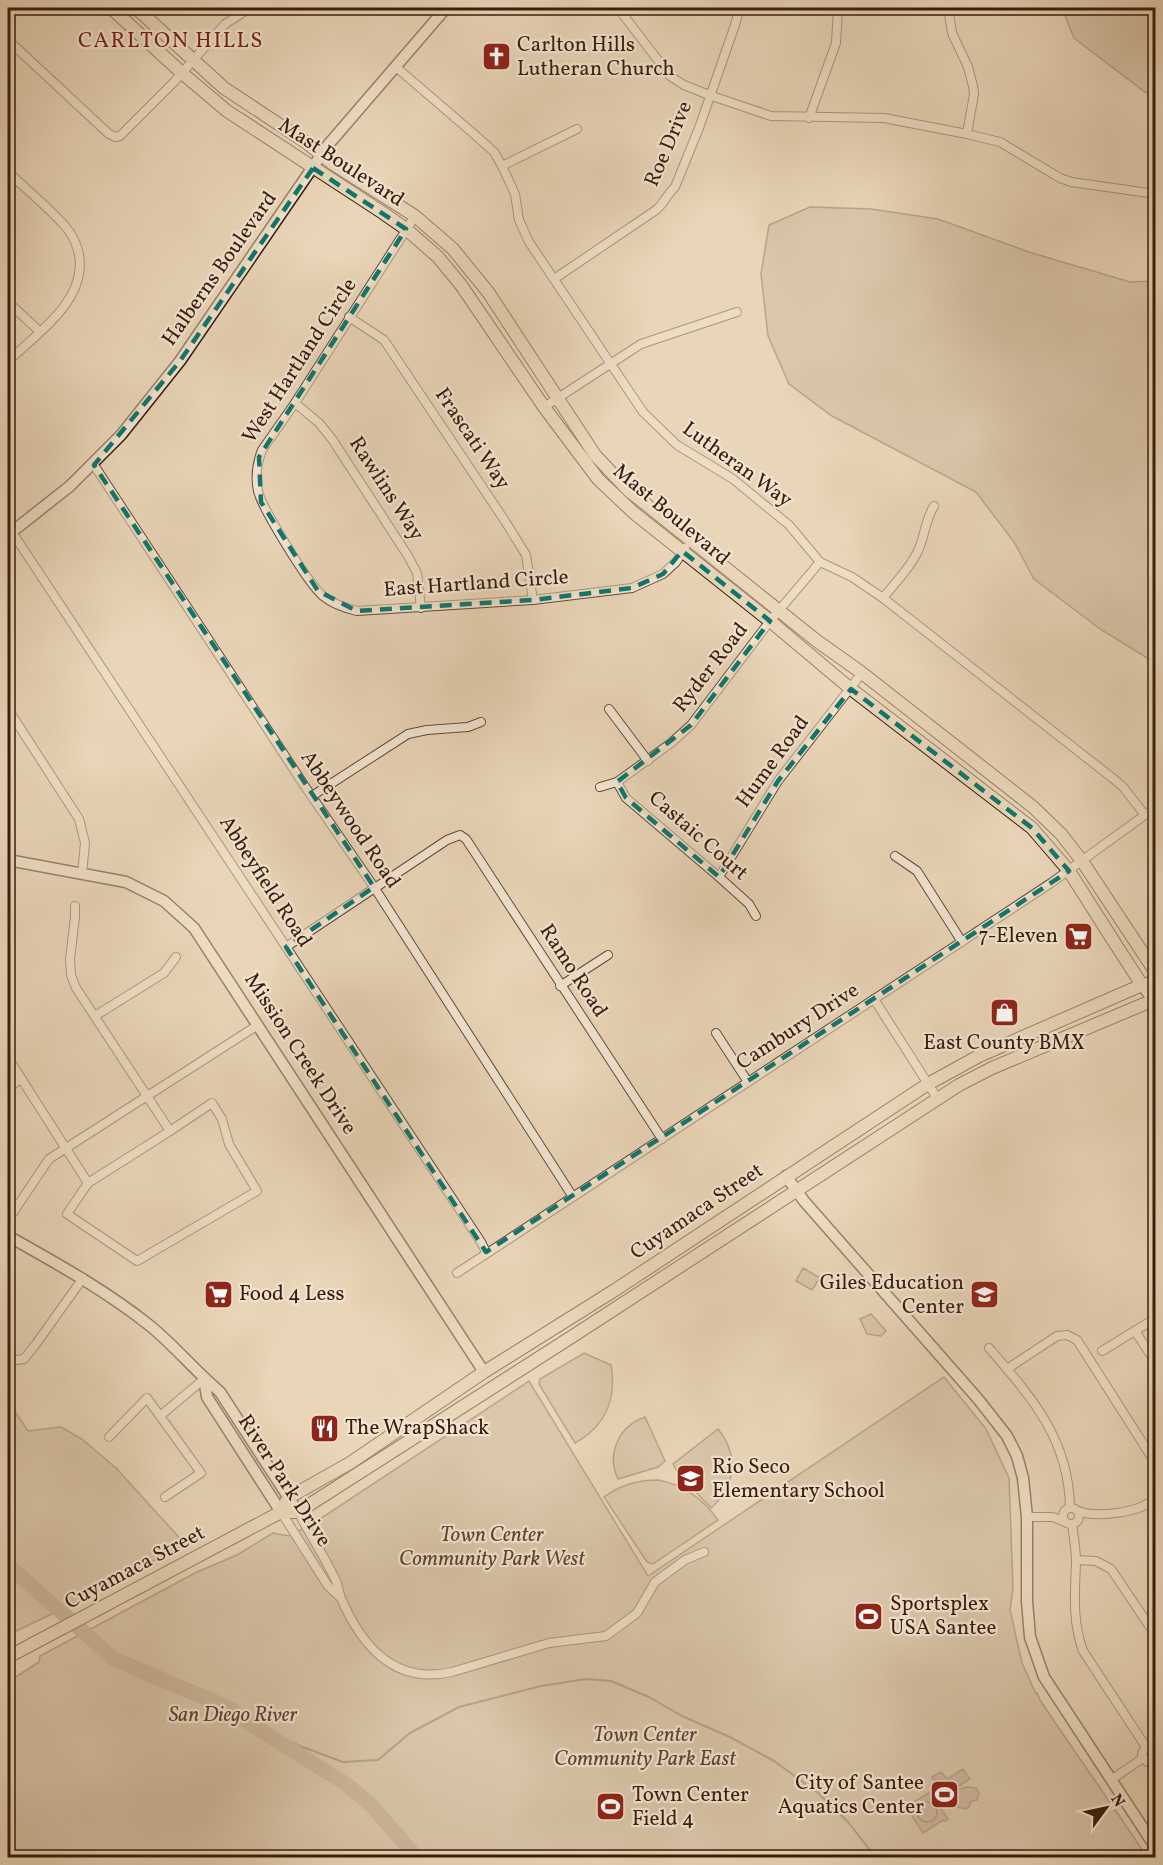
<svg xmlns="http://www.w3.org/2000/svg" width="1163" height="1865" viewBox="0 0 1163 1865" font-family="Vollkorn,serif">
  <rect width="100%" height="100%" fill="#e9d5b8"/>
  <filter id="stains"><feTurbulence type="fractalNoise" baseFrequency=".00333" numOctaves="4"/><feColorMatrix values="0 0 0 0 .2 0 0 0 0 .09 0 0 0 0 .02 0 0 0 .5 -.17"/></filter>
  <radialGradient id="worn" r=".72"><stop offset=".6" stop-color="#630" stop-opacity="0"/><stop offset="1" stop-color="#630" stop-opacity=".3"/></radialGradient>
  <g fill="#cbb69b" stroke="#826954" stroke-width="1.5">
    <polygon points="1062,8 1155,8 1155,96 1145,92 1074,38"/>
    <polygon points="810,207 871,209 938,219 1029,252 1130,282 1155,281 1155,663 1100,629 1034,579 1014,542 976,492 832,416 789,384 768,336 761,274 769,225"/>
    <polygon points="803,1268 820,1278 812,1290 796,1281"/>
    <polygon points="871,1314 886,1331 881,1336 867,1334 860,1319"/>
    <path d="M584 1353 611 1365C617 1399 605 1426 575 1443L539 1384 540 1379Z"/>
    <path d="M944 1377 986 1429 1009 1478 1013 1588 1010 1610 1022 1663 1036 1694 1037 1693 1040 1700C1075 1753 1112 1804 1147 1857L8 1858V1682L39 1662 40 1656 197 1572 237 1555 273 1533 289 1536 317 1521 529 1381 648 1576Z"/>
    <polygon points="8,1401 28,1431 61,1427 82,1439 116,1468 185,1544 64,1609 8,1558"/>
    <path d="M645 1417 665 1461 658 1467 618 1479C606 1454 619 1426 645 1417Z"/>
    <path d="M718 1429C739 1455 736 1486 711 1508L678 1473 673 1464Z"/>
    <path d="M658 1480C684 1485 702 1498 718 1520L653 1564 647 1562 604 1497C620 1485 638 1480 658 1480Z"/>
    <polygon points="8,1573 54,1613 8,1635"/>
  </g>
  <g fill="#ad967e" stroke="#7f6550" stroke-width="1.5">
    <polygon points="963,1769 970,1779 954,1789 954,1791 966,1787 976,1788 979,1793 977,1800 971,1801 969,1807 966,1809 953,1806 939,1784 940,1781 936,1782 932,1777 941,1772 947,1779"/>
    <polygon points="930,1792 948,1819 945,1821 943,1820 923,1833 906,1807"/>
  </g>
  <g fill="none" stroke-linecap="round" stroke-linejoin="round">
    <circle stroke="#735945" stroke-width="1.5" cx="927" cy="1812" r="10"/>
    <polyline stroke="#7f6550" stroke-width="2" points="241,1718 300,1746 343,1762 378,1760 410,1733 459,1707 541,1686 586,1679 611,1681 649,1697 682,1716 730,1737 774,1761 818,1793 848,1822 876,1858"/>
    <polyline stroke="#ad967e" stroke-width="15" points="8,1565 114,1659 231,1709 241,1718 346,1784 371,1805 417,1858"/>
    <defs>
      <g id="street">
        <polyline points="618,8 670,76 684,85 709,95 771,116 884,118 967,134 1000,142 1060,178 1071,182 1156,194"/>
        <polyline points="948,8 952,33 968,67 973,86 974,94 967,134"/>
        <polyline points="8,40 109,134 115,137 120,136 174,82 225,24 250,8"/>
        <polyline points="396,67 474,134 494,152 502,166 515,194 519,220 529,242 643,412 677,445 733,479 789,525 820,562 852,577 883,598 1115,780 1123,787 1144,814"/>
        <polyline points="809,118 836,43 838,8"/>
        <polyline points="502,166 577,129"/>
        <path d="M8 172C27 190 48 207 65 226 72 234 77 244 79 255 87 300 37 334 8 361"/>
        <path d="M415 216 295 403 262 450C257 463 255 477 258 491 262 508 309 585 323 596 333 604 344 608 357 611L533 600 632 588 663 574 676 562 685 548"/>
        <path d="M554 279 656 210C664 204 667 194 675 187L699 128 735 25 738 14 737 8"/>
        <polyline points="8,302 39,331"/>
        <polyline points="349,317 384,340 505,521 526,555 533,600"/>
        <polyline points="295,403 319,423 332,439 408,556 417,573 421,608"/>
        <polyline points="544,407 641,344 737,312"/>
        <polyline points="94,465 306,788 374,887 573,1197"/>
        <polyline points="12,532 481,1242 486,1252"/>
        <path d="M883 598C895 583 910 568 918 551 925 536 925 520 934 506"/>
        <polyline points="8,709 79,819 85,843 82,874"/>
        <polyline points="609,709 648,761"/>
        <polyline points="617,782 626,798 719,877 749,904 756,916"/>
        <polyline points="600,787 617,782 671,743 691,725 770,621 820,562"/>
        <polyline points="312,796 408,734 427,730 468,727 481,722"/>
        <polyline points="895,856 917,871 962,942"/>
        <polyline points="719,877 778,781 862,673"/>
        <polyline points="286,947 447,840 460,835 466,839 662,1139"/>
        <polyline points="560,986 608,955"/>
        <polyline points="874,999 937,1098"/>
        <polyline points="95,1016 164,973 176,957"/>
        <polyline points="716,1033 748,1082"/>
        <polyline points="8,1058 88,1183 67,1214 137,1261 257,1191 229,1144 222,1119 212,1103 170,1131 76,988 71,975 70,959 75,917 75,906"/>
        <polyline points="8,1089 21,1078"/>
        <polyline points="88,1183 170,1131"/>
        <polyline points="8,1220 49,1159 258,1025"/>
        <polyline points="457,1273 1051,883 1156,807"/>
        <polyline points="1135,1331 1156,1363"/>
        <path d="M989 1348C1032 1398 1069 1439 1070 1508"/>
        <polyline points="1102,1351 1156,1318"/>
        <polyline points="8,1361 24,1359 36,1344 83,1278"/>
        <polyline points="1007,1369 1057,1336 1067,1335 1077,1340 1156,1464"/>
        <polyline points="109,1437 147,1398 160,1416"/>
        <polyline points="165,1497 201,1473 160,1416 204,1379"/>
        <circle cx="1071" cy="1516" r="8"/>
        <path d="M1078 1511C1097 1518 1142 1513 1156 1497"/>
        <polyline points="281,1512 328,1586 340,1597"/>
        <path d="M298 1512C310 1535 325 1557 336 1581 338 1586 339 1593 341 1598 362 1647 395 1685 452 1672L549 1643 606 1636 637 1613 655 1582 685 1560 704 1552"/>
        <polyline points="1027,1517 1053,1517 1065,1522"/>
        <path d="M1072 1525C1074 1537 1076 1550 1076 1562 1075 1593 1072 1621 1083 1651L1146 1747"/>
        <polyline points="1076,1560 1096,1561 1111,1569 1156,1636"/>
        <polyline points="1156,1747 1147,1746 1142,1753 1143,1758 1147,1762 1156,1761"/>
        <polyline points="1111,1780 1143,1758"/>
      </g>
      <g id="secondary">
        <polyline points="8,535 70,486 121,435 180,361 328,145 446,8"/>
        <polyline points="8,860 126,882 164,901 194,928 484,1372"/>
        <polyline points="1156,980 1142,985 1156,1004"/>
        <polyline points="786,1176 804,1201 978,1399 1007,1436 1017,1456 1023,1478 1027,1517 1027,1601 1030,1637 1044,1677 1156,1848"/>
        <path d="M8 1236C56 1263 105 1290 149 1325 175 1346 195 1371 220 1392L298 1512"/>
        <polyline points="204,1379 207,1397 281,1512"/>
      </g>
      <g id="primary">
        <polyline points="111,8 182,73 227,111 383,213 406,229 438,257 461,285 544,407 598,479 634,513 770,621 851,689 1032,828 1069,871 1116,945"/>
        <polyline points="136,8 224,88 307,143 333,164 415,216 453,249 488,292 595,455 628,490 817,641 862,673 1033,807 1061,834 1082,861 1156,973"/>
        <polyline points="281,1512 288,1498 350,1463 484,1372 615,1290 928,1084 979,1056 1142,985 1118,948"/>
        <polyline points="8,1657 281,1512 298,1512 573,1336 959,1085 992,1068 1156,999"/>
      </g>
    </defs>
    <use href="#street" stroke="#654a37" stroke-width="10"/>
    <use href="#secondary" stroke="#391c0c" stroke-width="13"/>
    <use href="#primary" stroke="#391c0c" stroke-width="14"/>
    <use href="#street" stroke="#f1e4d1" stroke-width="8"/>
    <use href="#secondary" stroke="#f1e4d1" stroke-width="10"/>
    <use href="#primary" stroke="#e9d5b8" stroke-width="12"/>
  </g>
  <path d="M0 0H1163V1865H0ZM313 168 406 229 259 457 261 502 318 591 357 611 533 600 632 588 663 574 682 551 770 621 691 725 617 782 626 798 719 877 778 781 851 689 1032 828 1069 871 486 1252 286 947 374 887 94 465 180 361Z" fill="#e9d5b8" fill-opacity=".55" fill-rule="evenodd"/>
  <path fill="none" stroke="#0f766e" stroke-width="4.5" stroke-dasharray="12 8" stroke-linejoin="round" d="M313 168 406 229 259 457 261 502 318 591 357 611 533 600 632 588 663 574 682 551 770 621 691 725 617 782 626 798 719 877 778 781 851 689 1032 828 1069 871 486 1252 286 947 374 887 94 465 180 361Z"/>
  <defs>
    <symbol id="church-square" viewBox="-11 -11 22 22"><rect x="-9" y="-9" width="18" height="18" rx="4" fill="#8f2418" stroke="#f1e4d1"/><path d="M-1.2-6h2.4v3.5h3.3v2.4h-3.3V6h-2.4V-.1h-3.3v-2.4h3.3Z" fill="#fff"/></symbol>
    <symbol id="supermarket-square" viewBox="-11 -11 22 22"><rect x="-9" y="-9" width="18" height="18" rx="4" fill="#8f2418" stroke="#f1e4d1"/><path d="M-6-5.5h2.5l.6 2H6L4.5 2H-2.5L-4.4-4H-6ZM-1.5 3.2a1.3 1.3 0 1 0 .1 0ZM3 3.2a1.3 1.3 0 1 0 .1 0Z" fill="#fff"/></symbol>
    <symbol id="shop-square" viewBox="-11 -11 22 22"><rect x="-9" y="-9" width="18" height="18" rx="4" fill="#8f2418" stroke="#f1e4d1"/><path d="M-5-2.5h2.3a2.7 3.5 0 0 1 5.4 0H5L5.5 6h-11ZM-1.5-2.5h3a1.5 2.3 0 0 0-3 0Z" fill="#fff"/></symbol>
    <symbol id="school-square" viewBox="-11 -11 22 22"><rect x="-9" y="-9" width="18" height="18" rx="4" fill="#8f2418" stroke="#f1e4d1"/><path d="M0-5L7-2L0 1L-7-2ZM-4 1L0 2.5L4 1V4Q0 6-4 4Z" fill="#fff"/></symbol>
    <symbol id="restaurant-square" viewBox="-11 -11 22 22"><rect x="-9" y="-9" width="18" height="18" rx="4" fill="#8f2418" stroke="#f1e4d1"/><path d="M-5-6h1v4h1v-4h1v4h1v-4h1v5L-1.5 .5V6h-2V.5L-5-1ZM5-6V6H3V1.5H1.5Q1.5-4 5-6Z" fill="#fff"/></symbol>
    <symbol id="stadium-square" viewBox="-11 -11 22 22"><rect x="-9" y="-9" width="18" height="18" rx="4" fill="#8f2418" stroke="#f1e4d1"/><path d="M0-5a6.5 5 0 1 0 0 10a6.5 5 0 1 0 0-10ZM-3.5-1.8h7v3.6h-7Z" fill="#fff"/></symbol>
  </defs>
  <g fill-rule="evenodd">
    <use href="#church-square" x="480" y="40" width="33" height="33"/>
    <use href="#supermarket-square" x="1062" y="920" width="33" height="33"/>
    <use href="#shop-square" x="988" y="996" width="33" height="33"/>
    <use href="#supermarket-square" x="202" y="1278" width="33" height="33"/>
    <use href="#school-square" x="968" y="1278" width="33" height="33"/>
    <use href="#restaurant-square" x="308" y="1412" width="33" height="33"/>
    <use href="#school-square" x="674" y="1462" width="33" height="33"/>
    <use href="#stadium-square" x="852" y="1600" width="33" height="33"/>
    <use href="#stadium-square" x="928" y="1778" width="33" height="33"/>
    <use href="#stadium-square" x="594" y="1790" width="33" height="33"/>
  </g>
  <g text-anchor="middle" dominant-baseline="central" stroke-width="4.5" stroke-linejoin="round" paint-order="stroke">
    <g font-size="21" fill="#391c0c" stroke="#f1e4d1" text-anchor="start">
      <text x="517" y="45">Carlton Hills<tspan x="517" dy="24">Lutheran Church</tspan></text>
      <text x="1058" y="936" text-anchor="end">7-Eleven</text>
      <text x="1004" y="1043" text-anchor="middle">East County BMX</text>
      <text x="964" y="1283" text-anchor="end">Giles Education<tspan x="964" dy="24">Center</tspan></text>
      <text x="239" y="1294">Food 4 Less</text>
      <text x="345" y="1428">The WrapShack</text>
      <text x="712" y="1467">Rio Seco<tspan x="712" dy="24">Elementary School</tspan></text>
      <text x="890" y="1604">Sportsplex<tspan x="890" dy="24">USA Santee</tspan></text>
      <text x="924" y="1783" text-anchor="end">City of Santee<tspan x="924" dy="24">Aquatics Center</tspan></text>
      <text x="632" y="1795">Town Center<tspan x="632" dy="24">Field 4</tspan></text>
    </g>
    <g font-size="21" fill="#391c0c" stroke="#f1e4d1">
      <text transform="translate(669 144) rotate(-67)">Roe Drive</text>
      <text transform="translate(341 163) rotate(33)">Mast Boulevard</text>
      <text transform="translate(220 269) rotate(-55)">Halberns Boulevard</text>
      <text transform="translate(300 361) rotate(-57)">West Hartland Circle</text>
      <text transform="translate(472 439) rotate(56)">Frascati Way</text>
      <text transform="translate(737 465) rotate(36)">Lutheran Way</text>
      <text transform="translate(386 489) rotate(57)">Rawlins Way</text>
      <text transform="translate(671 515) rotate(40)">Mast Boulevard</text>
      <text transform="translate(476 584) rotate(-4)">East Hartland Circle</text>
      <text transform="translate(711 668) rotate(-52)">Ryder Road</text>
      <text transform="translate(773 762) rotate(-54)">Hume Road</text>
      <text transform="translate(350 820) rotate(56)">Abbeywood Road</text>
      <text transform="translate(698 836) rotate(41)">Castaic Court</text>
      <text transform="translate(265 882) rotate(57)">Abbeyfield Road</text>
      <text transform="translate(573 971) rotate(57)">Ramo Road</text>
      <text transform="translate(798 1027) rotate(-33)">Cambury Drive</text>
      <text transform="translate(300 1054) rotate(57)">Mission Creek Drive</text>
      <text transform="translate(697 1212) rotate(-34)">Cuyamaca Street</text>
      <text transform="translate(284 1481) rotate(57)">River Park Drive</text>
      <text transform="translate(135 1568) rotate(-28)">Cuyamaca Street</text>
    </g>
    <g font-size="21" font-style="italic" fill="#5e4230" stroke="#f1e4d1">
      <text x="492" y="1535">Town Center<tspan x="492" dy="24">Community Park West</tspan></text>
      <text x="233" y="1715">San Diego River</text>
      <text x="645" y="1735">Town Center<tspan x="645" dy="24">Community Park East</tspan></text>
    </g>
    <g font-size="22" letter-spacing="1.5" fill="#7a1f14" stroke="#f1e4d1">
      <text x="171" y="41">CARLTON HILLS</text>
    </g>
  </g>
  <rect width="1163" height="1865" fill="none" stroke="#e9d5b8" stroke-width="30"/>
  <rect x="9" y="9" width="1145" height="1847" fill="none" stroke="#391c0c" stroke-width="3"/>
  <rect x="15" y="15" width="1133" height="1835" fill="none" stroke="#391c0c" stroke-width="1.5"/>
  <g transform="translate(1106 1808) rotate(57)" stroke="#f1e4d1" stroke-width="4.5" paint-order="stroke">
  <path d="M0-4.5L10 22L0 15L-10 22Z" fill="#391c0c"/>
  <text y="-9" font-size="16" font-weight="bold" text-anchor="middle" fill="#391c0c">N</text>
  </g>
  <rect width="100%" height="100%" filter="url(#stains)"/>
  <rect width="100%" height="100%" fill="url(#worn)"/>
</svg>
